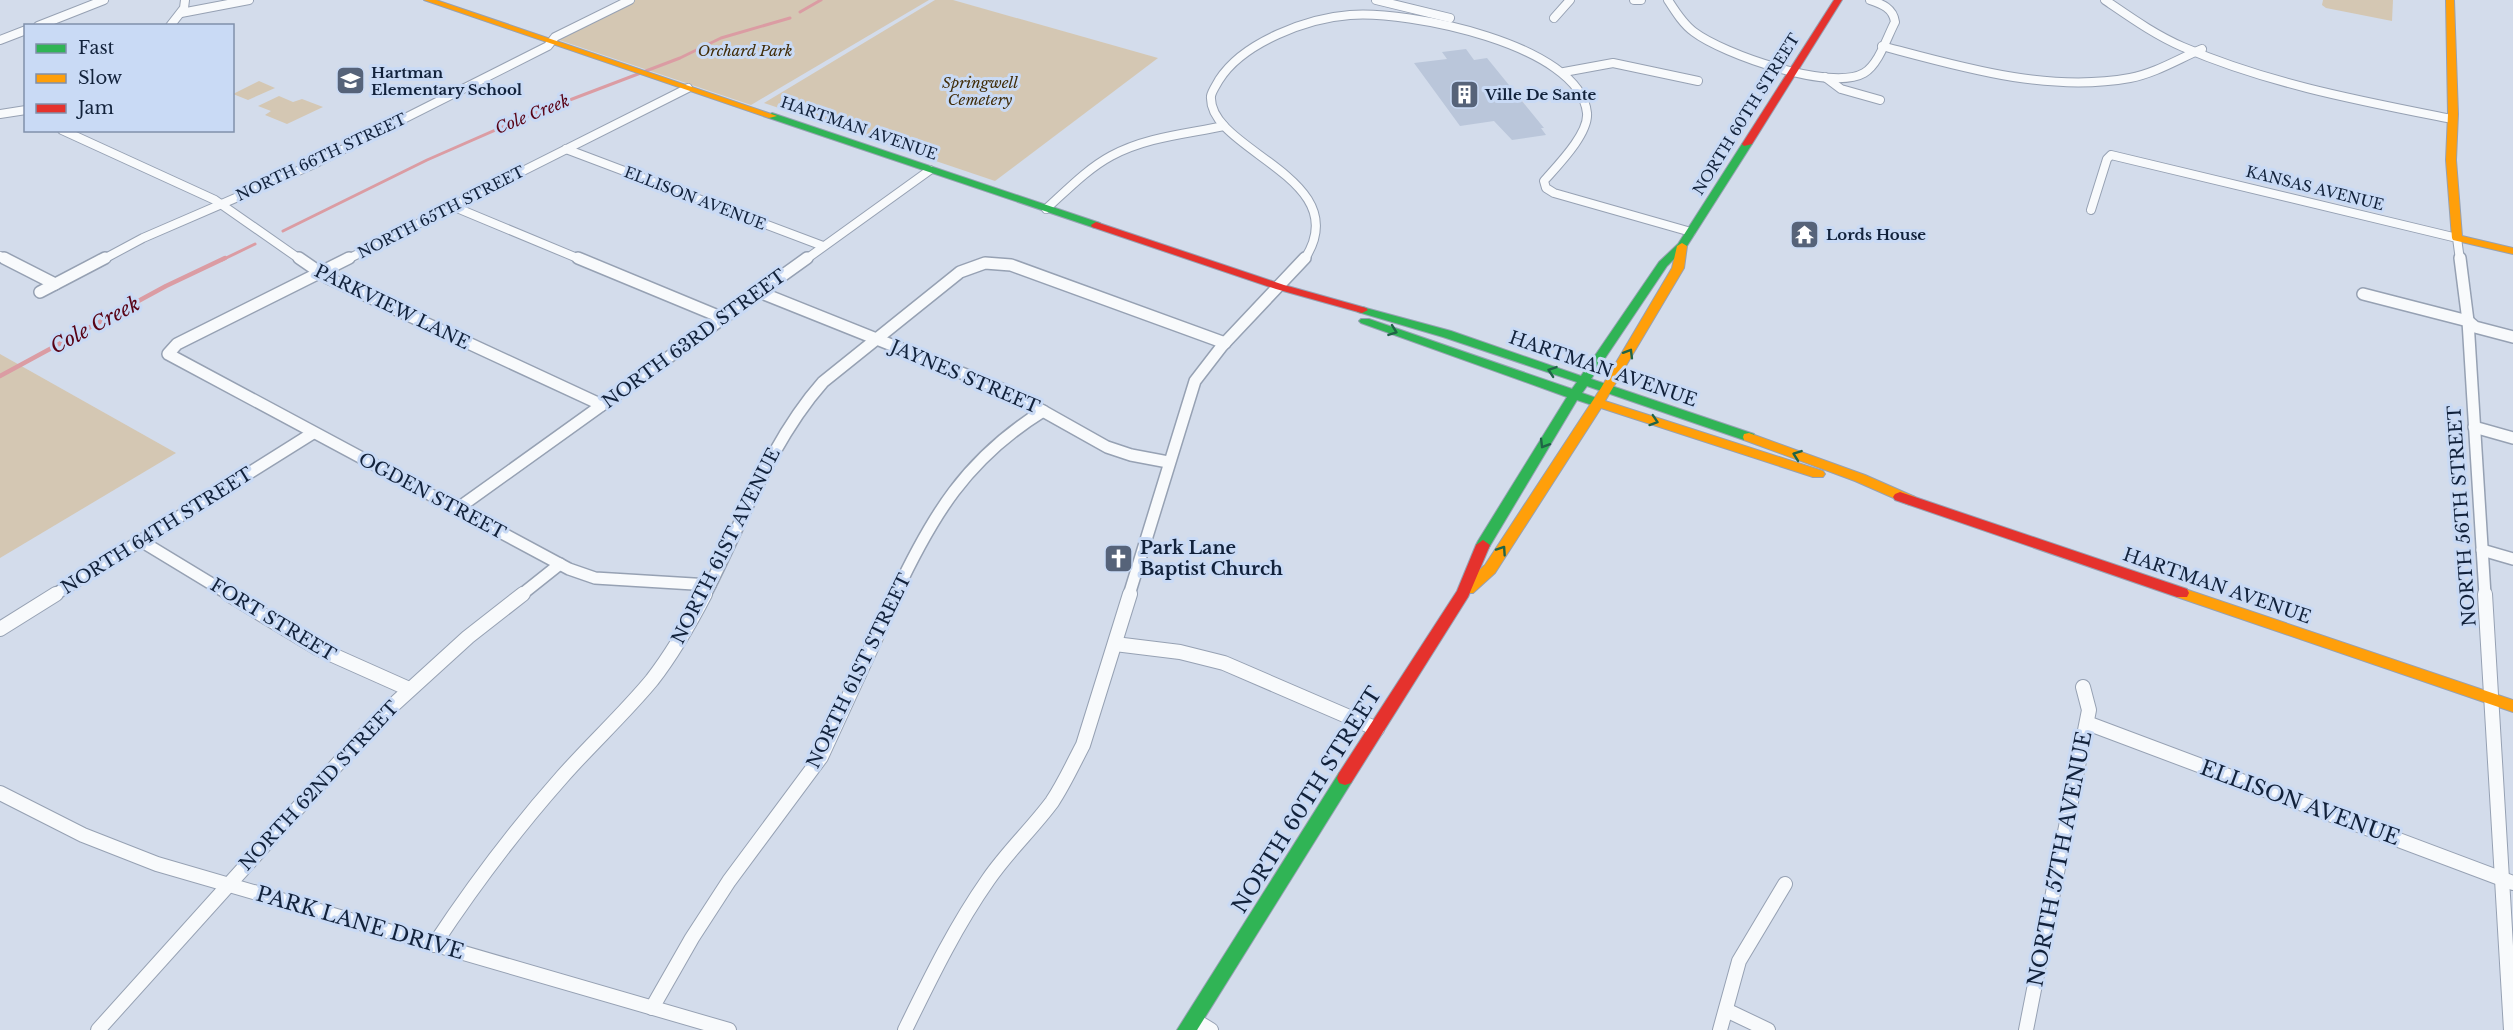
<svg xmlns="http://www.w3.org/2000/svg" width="2513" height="1030" viewBox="0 0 2513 1030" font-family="'Libre Baskerville',serif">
  <rect width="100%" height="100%" fill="#d3dceb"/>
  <g fill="#d4c7b3">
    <polygon points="634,0 929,0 751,105 559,40"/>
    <polygon points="935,0 953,0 1158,58 995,181 764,103"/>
    <polygon points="2323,0 2393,0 2392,21 2326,8 2322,5"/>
    <polygon points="259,81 275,88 248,100 233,94"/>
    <polygon points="279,96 293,102 302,99 323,107 287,124 265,115 271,111 258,106"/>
    <polygon points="0,354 176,453 0,558"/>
  </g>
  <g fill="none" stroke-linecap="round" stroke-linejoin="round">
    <g stroke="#db9ca3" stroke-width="3">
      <polyline points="800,12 821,0"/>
      <polyline points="283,231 427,160 525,117 680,58 721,38 790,18"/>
      <polyline points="222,260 255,244"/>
    </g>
    <polyline stroke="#db9ca3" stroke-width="4.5" points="0,376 166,286 225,258"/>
  </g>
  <polygon fill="#bac6da" points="1466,49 1474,60 1487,58 1544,128 1541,128 1546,135 1512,140 1494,121 1460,126 1414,63 1447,59 1442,52"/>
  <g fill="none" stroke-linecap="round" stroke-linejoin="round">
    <defs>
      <g id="street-far2">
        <polyline points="1376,0 1450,18"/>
        <polyline points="1634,0 1641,0"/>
        <path d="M1668 0C1675 11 1683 24 1694 32 1723 54 1831 92 1864 73 1879 64 1887 37 1895 22 1893 8 1882 4 1870 0"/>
        <path d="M2105 0C2130 17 2155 35 2183 47 2269 84 2361 101 2452 119"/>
        <polyline points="181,13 249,0"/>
        <polyline points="1554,18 1570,0"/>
        <polyline points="38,26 104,0"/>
        <polyline points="170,26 184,8 185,0"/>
        <polyline points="0,40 26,30"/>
        <path d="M1882 46C1961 67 2047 93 2130 78 2156 73 2178 59 2202 49"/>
        <polyline points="1564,72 1613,63 1698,81"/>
        <polyline points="1825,77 1841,89 1880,100"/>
        <polyline points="0,114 26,110"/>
        <polyline points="62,130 215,200 301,260"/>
        <polyline points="566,149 823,246"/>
        <polyline points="452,206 582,260"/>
        <path d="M1046 209C1067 190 1087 169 1111 156 1146 137 1186 134 1224 126"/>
        <polyline points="2091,210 2107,159 2111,155 2457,238 2460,260"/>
        <polyline points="0,256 7,260"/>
        <polyline points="102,260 143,238 312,165 548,46 555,37 630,0"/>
        <polyline points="346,260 688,88"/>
        <polyline points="805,260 930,170"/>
        <path d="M1304 260C1359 178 1207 151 1211 96 1212 91 1217 84 1219 80 1243 42 1308 18 1350 15 1406 10 1580 44 1587 113 1589 134 1557 166 1544 181L1546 188 1554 193 1691 232"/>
      </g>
      <g id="street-far1">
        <polyline points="4,258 55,284"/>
        <polyline points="299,258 328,278 602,405"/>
        <polyline points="349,258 177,344 168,354 569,569 595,578 710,585"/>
        <polyline points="578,258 723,318"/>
        <polyline points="2460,258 2468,321 2485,595"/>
        <polyline points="40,292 105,258"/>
        <polyline points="759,292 1009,392 1107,447 1131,455 1168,462"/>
        <polyline points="2363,294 2468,321 2475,327 2513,337"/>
        <polyline points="2474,427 2513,438"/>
        <polyline points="457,509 807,258"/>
        <polyline points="141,541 230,595"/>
        <polyline points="2482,550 2513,559"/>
        <polyline points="54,595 313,433"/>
        <polyline points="521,595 560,564"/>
        <path d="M705 595C742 524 769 443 823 382L960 272 985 263 1011 265 1225 343"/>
        <path d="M895 595C932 516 966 459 1043 411"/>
        <polyline points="1129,595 1195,381 1222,346 1305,258"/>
      </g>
      <g id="street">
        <polyline points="228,594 317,648 409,689"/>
        <polyline points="2485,594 2511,1030"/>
        <polyline points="0,629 56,594"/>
        <polyline points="1115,644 1180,652 1224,663 1377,729"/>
        <polyline points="2087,723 2513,883"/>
        <polyline points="0,793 83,835 157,864 729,1030"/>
        <path d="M434 945C473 886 515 830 562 777 591 744 624 714 652 680 673 653 690 623 705 594"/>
        <polyline points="652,1008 692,938 729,881 821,757 896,594"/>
        <polyline points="1726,1010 1768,1030"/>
        <polyline points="1193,1019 1211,1030"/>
        <polyline points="98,1030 379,718 468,637 523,594"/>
        <path d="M905 1030C930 979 955 927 988 880 1007 852 1032 829 1052 802 1064 784 1073 764 1083 745L1130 594"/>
        <polyline points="1720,1030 1739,961 1785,884"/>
        <polyline points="2026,1030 2089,710 2083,687"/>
      </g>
      <g id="fast">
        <polygon points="772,113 1100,223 1101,225 1096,228 1092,227 769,118 767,116"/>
        <polygon points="1747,141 1752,144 1687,246 1667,266 1591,379 1754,434 1755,437 1754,440 1744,440 1587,386 1582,393 1602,400 1604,403 1602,406 1598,407 1577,400 1488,549 1478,549 1476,545 1478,541 1567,397 1361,323 1359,321 1361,319 1369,319 1572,389 1577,382 1443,337 1358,312 1356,310 1362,307 1451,331 1581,376 1659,262 1678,244 1742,144"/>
        <polygon points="1345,771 1351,773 1353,778 1351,783 1197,1030 1177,1030 1339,773"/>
      </g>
      <g id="slow">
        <polygon points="424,0 436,0 777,116 769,118"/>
        <polygon points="2446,0 2454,0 2458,114 2456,160 2462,236 2513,248 2513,254 2453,240 2452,238 2446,160 2448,114"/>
        <polygon points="1682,243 1687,246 1684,268 1605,401 1823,471 1825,474 1823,477 1813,477 1601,408 1495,573 1473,593 1463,593 1461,589 1463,585 1485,565 1601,388 1672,268 1677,246"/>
        <polygon points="1749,433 1865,475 1915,497 1917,500 1910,505 1905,503 1855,481 1744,440 1743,437 1744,434"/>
        <polygon points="2182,588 2513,700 2513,712 2177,597 2175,593 2177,589"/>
      </g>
      <g id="jam">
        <polygon points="1834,0 1842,0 1752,144 1744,146 1742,144"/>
        <polygon points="1096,222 1284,285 1366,308 1368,310 1362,313 1276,289 1092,227 1091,225"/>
        <polygon points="1900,492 2187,589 2189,593 2187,597 2177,597 1895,500 1893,497 1895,494"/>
        <polygon points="1483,540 1490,545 1468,597 1351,783 1345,785 1339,783 1337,778 1339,773 1457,591 1476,545"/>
      </g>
    </defs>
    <use href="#street-far2" stroke="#96a1b3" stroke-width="10"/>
    <use href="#street-far1" stroke="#96a1b3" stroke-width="14"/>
    <use href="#street" stroke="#96a1b3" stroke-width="16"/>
    <use href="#fast" stroke="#96a1b3" stroke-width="2"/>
    <use href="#slow" stroke="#96a1b3" stroke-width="2"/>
    <use href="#jam" stroke="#96a1b3" stroke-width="2"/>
    <use href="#street-far2" stroke="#f8fafc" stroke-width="8"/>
    <use href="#street-far1" stroke="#f8fafc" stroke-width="11"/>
    <use href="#street" stroke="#f8fafc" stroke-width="14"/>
    <use href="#fast" fill="#30b455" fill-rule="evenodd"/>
    <use href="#slow" fill="#ff9f0a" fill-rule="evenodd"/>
    <use href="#jam" fill="#e5322d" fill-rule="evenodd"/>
  </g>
  <defs><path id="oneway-chevron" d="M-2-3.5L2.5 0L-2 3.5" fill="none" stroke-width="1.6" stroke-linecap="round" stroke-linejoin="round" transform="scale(1.5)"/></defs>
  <g stroke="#206447">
    <use href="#oneway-chevron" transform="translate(1393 331) rotate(20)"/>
    <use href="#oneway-chevron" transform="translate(1629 353) rotate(-59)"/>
    <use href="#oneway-chevron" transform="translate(1552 371) rotate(-161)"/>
    <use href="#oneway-chevron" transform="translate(1654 421) rotate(18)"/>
    <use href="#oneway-chevron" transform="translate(1544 444) rotate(121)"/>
    <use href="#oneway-chevron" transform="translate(1797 455) rotate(-160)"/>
    <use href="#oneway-chevron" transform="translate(1502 550) rotate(-56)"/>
  </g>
  <defs>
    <symbol id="school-square" viewBox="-11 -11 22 22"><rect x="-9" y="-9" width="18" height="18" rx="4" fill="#566379" stroke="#c9daf5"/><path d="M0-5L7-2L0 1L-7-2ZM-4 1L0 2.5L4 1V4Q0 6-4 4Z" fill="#fff"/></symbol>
    <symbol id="building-square" viewBox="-11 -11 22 22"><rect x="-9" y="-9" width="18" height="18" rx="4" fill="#566379" stroke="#c9daf5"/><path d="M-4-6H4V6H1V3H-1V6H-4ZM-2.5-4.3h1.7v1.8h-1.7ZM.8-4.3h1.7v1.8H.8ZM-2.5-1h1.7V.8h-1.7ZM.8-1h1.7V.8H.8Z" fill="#fff"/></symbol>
    <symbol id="temple-square" viewBox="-11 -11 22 22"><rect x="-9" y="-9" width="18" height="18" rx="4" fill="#566379" stroke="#c9daf5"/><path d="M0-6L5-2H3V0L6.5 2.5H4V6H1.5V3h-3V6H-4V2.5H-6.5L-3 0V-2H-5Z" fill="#fff"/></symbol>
    <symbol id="church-square" viewBox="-11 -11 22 22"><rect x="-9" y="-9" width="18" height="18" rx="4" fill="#566379" stroke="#c9daf5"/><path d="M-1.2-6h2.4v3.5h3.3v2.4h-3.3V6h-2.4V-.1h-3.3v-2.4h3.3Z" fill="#fff"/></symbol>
  </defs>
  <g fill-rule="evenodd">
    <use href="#school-square" x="334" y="64" width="33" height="33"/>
    <use href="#building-square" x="1448" y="78" width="33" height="33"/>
    <use href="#temple-square" x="1788" y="218" width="33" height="33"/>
    <use href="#church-square" x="1102" y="542" width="33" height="33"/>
  </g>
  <g text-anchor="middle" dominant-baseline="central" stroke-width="6" stroke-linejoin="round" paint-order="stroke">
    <g font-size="15" font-style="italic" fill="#412d09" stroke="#c9daf5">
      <text x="745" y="50">Orchard Park</text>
      <text x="980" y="82">Springwell<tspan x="980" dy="17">Cemetery</tspan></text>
    </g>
    <g font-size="15" font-weight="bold" fill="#12223b" stroke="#c9daf5" text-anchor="start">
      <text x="371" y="72">Hartman<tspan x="371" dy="17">Elementary School</tspan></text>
      <text x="1485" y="94">Ville De Sante</text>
      <text x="1826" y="234">Lords House</text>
    </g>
    <g font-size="15" fill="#12223b" stroke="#c9daf5">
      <text transform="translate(1746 114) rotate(-58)">NORTH 60TH STREET</text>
      <text transform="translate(859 128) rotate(19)">HARTMAN AVENUE</text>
      <text transform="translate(321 157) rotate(-25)">NORTH 66TH STREET</text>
      <text transform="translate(2315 188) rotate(14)">KANSAS AVENUE</text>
      <text transform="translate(695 198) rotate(21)">ELLISON AVENUE</text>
      <text transform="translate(441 212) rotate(-27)">NORTH 65TH STREET</text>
    </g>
    <g font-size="16" font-style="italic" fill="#580215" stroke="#c9daf5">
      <text transform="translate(532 114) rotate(-22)">Cole Creek</text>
    </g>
    <g font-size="18" fill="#12223b" stroke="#c9daf5">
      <text transform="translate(392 307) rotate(26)">PARKVIEW LANE</text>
      <text transform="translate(694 339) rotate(-36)">NORTH 63RD STREET</text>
      <text transform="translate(1603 369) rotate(19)">HARTMAN AVENUE</text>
      <text transform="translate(965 377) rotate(23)">JAYNES STREET</text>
      <text transform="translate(432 496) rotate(28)">OGDEN STREET</text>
      <text transform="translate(2462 516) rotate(-94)">NORTH 56TH STREET</text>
      <text transform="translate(157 531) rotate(-32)">NORTH 64TH STREET</text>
      <text transform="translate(726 546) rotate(-63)">NORTH 61ST AVENUE</text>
      <text transform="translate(2217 586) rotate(19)">HARTMAN AVENUE</text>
      <text transform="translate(273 620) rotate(31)">FORT STREET</text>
      <text transform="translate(859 671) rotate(-64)">NORTH 61ST STREET</text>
      <text transform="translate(319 786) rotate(-47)">NORTH 62ND STREET</text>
    </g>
    <g font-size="18" font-weight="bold" fill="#12223b" stroke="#c9daf5" text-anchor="start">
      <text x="1140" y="548">Park Lane<tspan x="1140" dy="21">Baptist Church</tspan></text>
    </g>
    <g font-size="20" font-style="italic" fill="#580215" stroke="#c9daf5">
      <text transform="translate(95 325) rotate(-28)">Cole Creek</text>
    </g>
    <g font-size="21" fill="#12223b" stroke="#c9daf5">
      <text transform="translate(1307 800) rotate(-58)">NORTH 60TH STREET</text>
      <text transform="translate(2300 803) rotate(20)">ELLISON AVENUE</text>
      <text transform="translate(2060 859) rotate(-79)">NORTH 57TH AVENUE</text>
      <text transform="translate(360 923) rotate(16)">PARK LANE DRIVE</text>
    </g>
  </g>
  <rect x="24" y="24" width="210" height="108" fill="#c9daf5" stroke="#8090ab" stroke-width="1.5"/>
  <rect x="36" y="44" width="30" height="9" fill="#30b455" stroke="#8090ab" stroke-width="1.5"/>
  <text x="78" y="54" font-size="18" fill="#12223b">Fast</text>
  <rect x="36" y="74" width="30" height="9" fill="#ff9f0a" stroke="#8090ab" stroke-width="1.5"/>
  <text x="78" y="84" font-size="18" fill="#12223b">Slow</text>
  <rect x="36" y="104" width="30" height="9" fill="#e5322d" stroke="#8090ab" stroke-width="1.5"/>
  <text x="78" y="114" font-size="18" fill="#12223b">Jam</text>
</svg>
